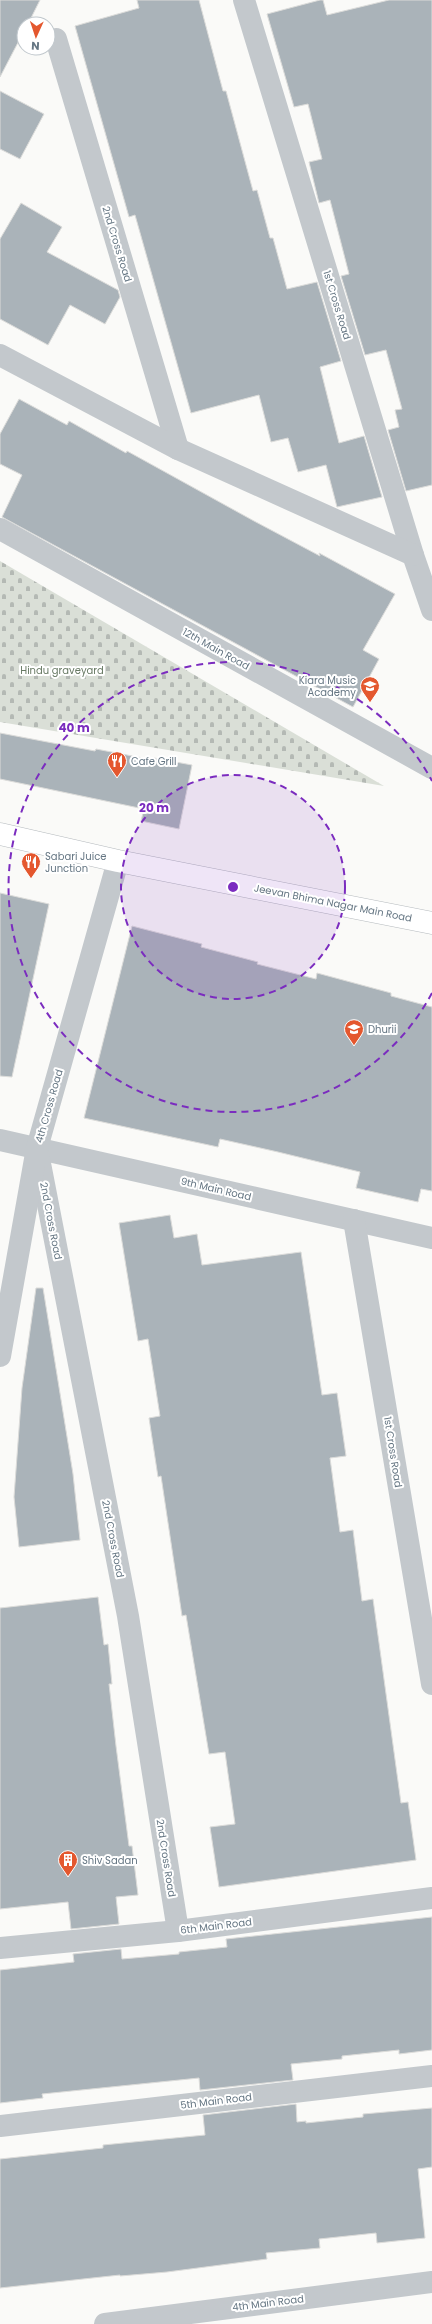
<svg xmlns="http://www.w3.org/2000/svg" width="432" height="2324" viewBox="0 0 432 2324" font-family="Poppins,sans-serif">
  <defs>
    <pattern id="cemetery-stones" width="16" height="16" patternUnits="userSpaceOnUse"><rect width="16" height="16" fill="#dadfd7"/><path d="M2 7V4a2 2 0 0 1 4 0v3zM10 15v-3a2 2 0 0 1 4 0v3z" fill="#b4b9b4"/></pattern>
  </defs>
  <rect width="100%" height="100%" fill="#fafaf8"/>
  <polygon fill="url(#cemetery-stones)" points="0,561 384,786 0,722"/>
  <g fill="#aab3b9" stroke="#dcdcda">
    <polygon points="0,0 40,0 28,24 24,24 24,31 0,77"/>
    <polygon points="137,0 199,0 223,91 226,91 253,191 257,190 270,238 273,238 287,289 317,282 341,361 320,367 339,443 364,436 382,497 337,507 326,465 298,472 288,438 271,442 259,395 191,413 135,215 129,217 75,26 139,8"/>
    <polygon points="320,0 323,0 327,15 389,0 432,0 432,485 406,491 388,430 399,427 395,410 402,409 386,350 365,355 341,276 349,274 330,200 319,203 309,162 322,159 308,104 294,107 267,14"/>
    <polygon points="0,91 44,114 20,159 0,149"/>
    <polygon points="21,203 62,227 47,252 118,290 120,297 105,324 70,305 48,345 0,319 0,239"/>
    <polygon points="19,399 67,425 69,421 126,453 127,451 254,521 320,556 319,553 395,594 363,650 379,659 353,707 2,517 22,475 0,464 0,434"/>
    <polygon points="0,733 95,751 96,749 153,760 154,758 192,765 179,829 141,821 144,809 0,779"/>
    <polygon points="0,893 49,904 12,1077 0,1076"/>
    <polygon points="132,926 202,944 201,947 258,962 257,964 316,979 317,973 391,993 391,996 432,1007 432,1191 421,1189 418,1202 356,1188 360,1172 278,1152 220,1139 218,1147 84,1118"/>
    <polygon points="170,1215 174,1238 197,1234 202,1265 301,1252 322,1395 337,1393 346,1456 330,1458 340,1532 353,1530 362,1601 373,1599 401,1803 408,1802 416,1860 219,1887 210,1827 235,1824 225,1752 209,1754 186,1615 182,1616 161,1476 158,1477 149,1418 160,1416 148,1339 138,1341 119,1223"/>
    <polygon points="36,1288 43,1288 73,1474 80,1540 19,1547 14,1497 22,1388"/>
    <polygon points="98,1597 104,1645 108,1644 112,1684 109,1684 116,1746 129,1846 132,1846 138,1895 116,1897 119,1924 71,1929 68,1902 0,1909 0,1608"/>
    <polygon points="432,1917 432,2050 399,2054 399,2050 342,2056 342,2059 291,2064 293,2080 200,2090 199,2078 42,2094 43,2098 0,2103 0,1970 74,1962 73,1954 121,1949 122,1959 179,1954 179,1952 227,1947 226,1939"/>
    <polygon points="296,2104 297,2122 306,2121 306,2123 363,2117 363,2114 432,2108 432,2167 418,2169 425,2238 377,2243 376,2233 319,2239 320,2248 266,2253 267,2259 167,2272 120,2276 120,2275 0,2288 0,2159 103,2148 103,2145 205,2135 203,2115"/>
  </g>
  <g fill="none" stroke-linecap="round" stroke-linejoin="round">
    <defs>
      <polyline id="major" points="0,834 118,861 432,923"/>
    </defs>
    <use href="#major" stroke="#b5babe" stroke-width="23"/>
    <g stroke="#c3c8cc" stroke-width="22">
      <polyline points="244,0 413,555 432,610"/>
      <polyline points="56,39 178,449"/>
      <polyline points="0,355 178,449 413,555"/>
      <polyline points="0,529 432,768"/>
      <polyline points="0,1140 432,1238"/>
      <polyline points="37,1148 128,1616 178,1931"/>
      <polyline points="354,1220 432,1684"/>
      <polyline points="0,1356 37,1148 118,861"/>
      <polyline points="0,1948 178,1931 432,1898"/>
      <polyline points="0,2126 432,2076"/>
      <polyline points="105,2324 432,2282"/>
    </g>
    <use href="#major" stroke="#fff" stroke-width="22"/>
  </g>
  <circle cx="233" cy="887" r="112" fill="#7b2cbf" fill-opacity=".12"/>
  <g fill="none" stroke="#7b2cbf" stroke-width="2" stroke-dasharray="7 5">
    <circle cx="233" cy="887" r="112"/>
    <path d="M432 993A225 225 0 1 1 432 781"/>
  </g>
  <defs>
    <symbol id="school-pin" viewBox="-11 -11 22 30"><path d="M0 17L-7.5 6A9.5 9.5 0 1 1 7.5 6Z" fill="#e4572e" stroke="#fff"/><path d="M0-5L7-2L0 1L-7-2ZM-4 1L0 2.5L4 1V4Q0 6-4 4Z" fill="#fff"/></symbol>
    <symbol id="restaurant-pin" viewBox="-11 -11 22 30"><path d="M0 17L-7.5 6A9.5 9.5 0 1 1 7.5 6Z" fill="#e4572e" stroke="#fff"/><path d="M-5-6h1v4h1v-4h1v4h1v-4h1v5L-1.5 .5V6h-2V.5L-5-1ZM5-6V6H3V1.5H1.5Q1.5-4 5-6Z" fill="#fff"/></symbol>
    <symbol id="building-pin" viewBox="-11 -11 22 30"><path d="M0 17L-7.5 6A9.5 9.5 0 1 1 7.5 6Z" fill="#e4572e" stroke="#fff"/><path d="M-4-6H4V6H1V3H-1V6H-4ZM-2.5-4.3h1.7v1.8h-1.7ZM.8-4.3h1.7v1.8H.8ZM-2.5-1h1.7V.8h-1.7ZM.8-1h1.7V.8H.8Z" fill="#fff"/></symbol>
  </defs>
  <g fill-rule="evenodd">
    <use href="#school-pin" x="359" y="675" width="22" height="30"/>
    <use href="#restaurant-pin" x="106" y="750" width="22" height="30"/>
    <use href="#restaurant-pin" x="20" y="851" width="22" height="30"/>
    <use href="#school-pin" x="343" y="1018" width="22" height="30"/>
    <use href="#building-pin" x="57" y="1849" width="22" height="30"/>
  </g>
  <g text-anchor="middle" dominant-baseline="central" stroke-width="4" stroke-linejoin="round" paint-order="stroke">
    <g font-size="10" fill="#657683" stroke="#fff">
      <text transform="translate(117 244) rotate(73)">2nd Cross Road</text>
      <text transform="translate(337 305) rotate(73)">1st Cross Road</text>
      <text transform="translate(216 649) rotate(29)">12th Main Road</text>
      <text transform="translate(333 903) rotate(11)">Jeevan Bhima Nagar Main Road</text>
      <text transform="translate(49 1106) rotate(-74)">4th Cross Road</text>
      <text transform="translate(216 1189) rotate(13)">9th Main Road</text>
      <text transform="translate(51 1221) rotate(79)">2nd Cross Road</text>
      <text transform="translate(393 1452) rotate(81)">1st Cross Road</text>
      <text transform="translate(113 1539) rotate(79)">2nd Cross Road</text>
      <text transform="translate(166 1858) rotate(81)">2nd Cross Road</text>
      <text transform="translate(216 1926) rotate(-7)">6th Main Road</text>
      <text transform="translate(216 2101) rotate(-7)">5th Main Road</text>
      <text transform="translate(268 2303) rotate(-7)">4th Main Road</text>
    </g>
    <g font-size="10" fill="#687a64" stroke="#fff">
      <text x="62" y="670">Hindu graveyard</text>
    </g>
    <g font-size="10" fill="#657683" stroke="#fff" text-anchor="start">
      <text x="356" y="680" text-anchor="end">Kiara Music<tspan x="356" dy="12">Academy</tspan></text>
      <text x="131" y="761">Cafe Grill</text>
      <text x="45" y="856">Sabari Juice<tspan x="45" dy="12">Junction</tspan></text>
      <text x="368" y="1029">Dhurii</text>
      <text x="82" y="1860">Shiv Sadan</text>
    </g>
  </g>
  <circle cx="233" cy="887" r="6" fill="#7b2cbf" stroke="#fff" stroke-width="2"/>
  <g font-size="12" text-anchor="middle" font-weight="bold" fill="#7b2cbf" stroke="#fff" stroke-width="4" stroke-linejoin="round" paint-order="stroke">
    <text x="74" y="732">40 m</text>
    <text x="154" y="812">20 m</text>
  </g>
  <g transform="translate(36 36) rotate(183)"><circle r="19" fill="#ffffff" stroke="#c1c8cd"/>
  <path d="M0-3L7 15L0 10L-7 15Z" fill="#e4572e"/>
  <text y="-6" font-size="11" font-weight="bold" text-anchor="middle" fill="#657683">N</text>
  </g>
</svg>
